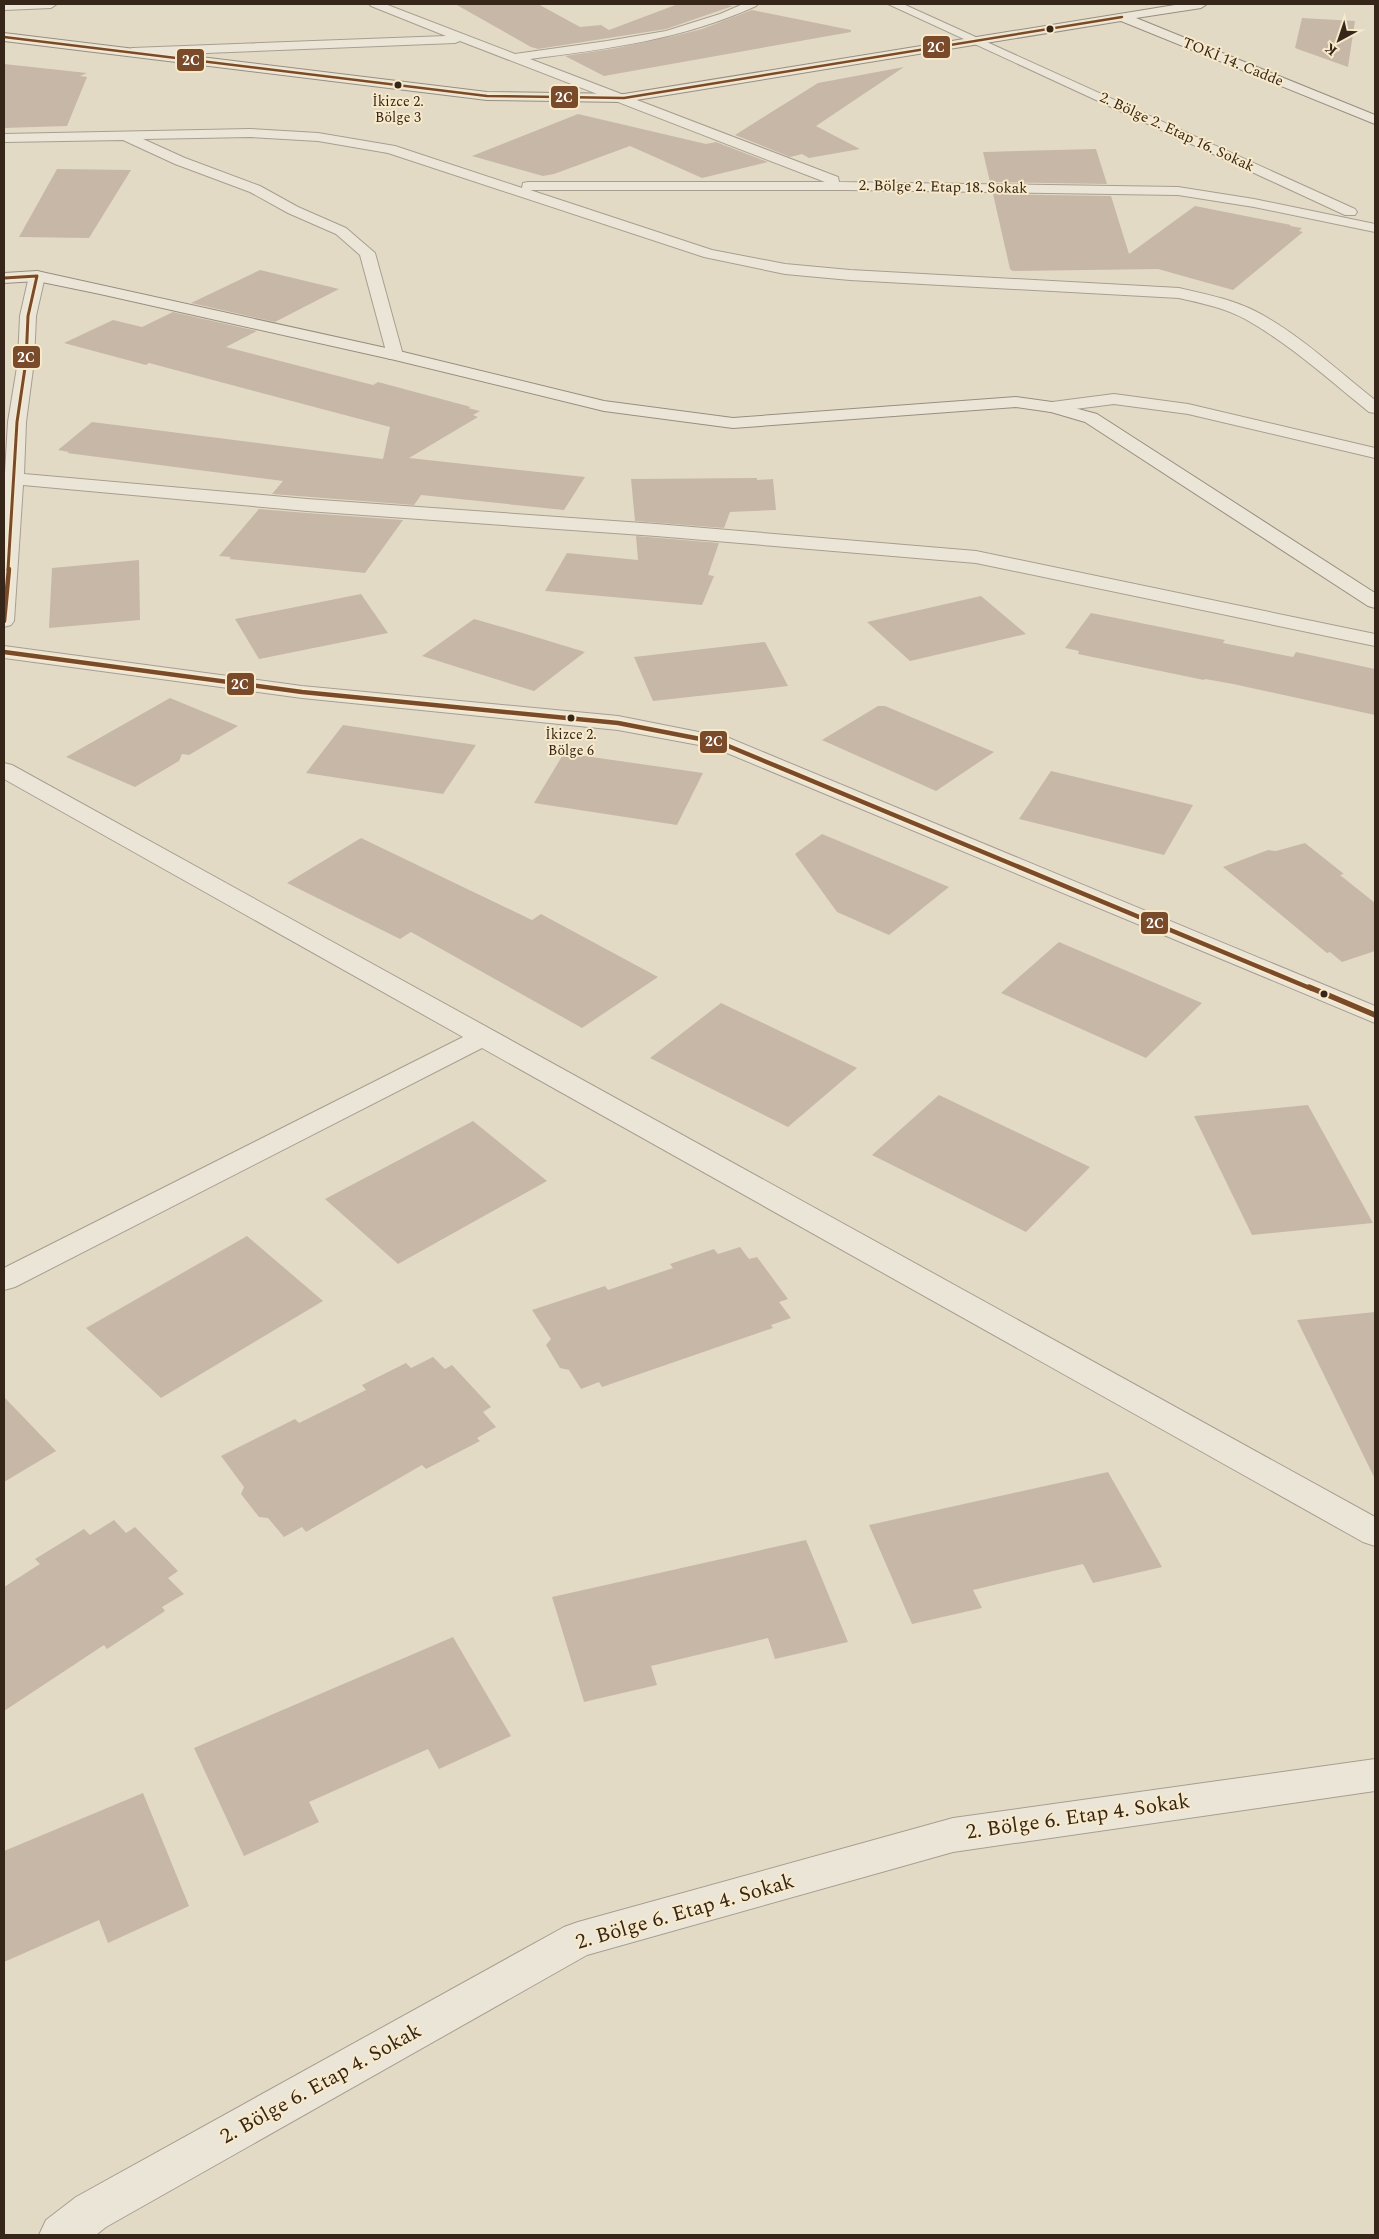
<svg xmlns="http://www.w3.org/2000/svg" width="1379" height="2239" viewBox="0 0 1379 2239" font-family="Spectral,serif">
  <rect width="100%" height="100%" fill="#e3dac6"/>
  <g fill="#c7b7a7">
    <polygon points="455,4 538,4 580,27 601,25 609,30 678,4 721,4 733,6 666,29 538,49 531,47"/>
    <polygon points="752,10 851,30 851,32 604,76 565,56 617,48 674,36 702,29"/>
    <polygon points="1302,18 1355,21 1348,67 1295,48"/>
    <polygon points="4,64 87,73 80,76 87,77 67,126 4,128"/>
    <polygon points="904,67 816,126 860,149 809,158 802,154 790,157 735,135 818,83"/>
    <polygon points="578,114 706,144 716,142 768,162 702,178 630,146 554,174 543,176 472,156"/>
    <polygon points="1096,149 1107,184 990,182 983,152"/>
    <polygon points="57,169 131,170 89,238 19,237"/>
    <polygon points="993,194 1111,196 1129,254 1195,206 1291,225 1290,226 1302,228 1299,231 1303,232 1233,290 1158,269 1013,271 1010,269"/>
    <polygon points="260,270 339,289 275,322 191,303"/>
    <polygon points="173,312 257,331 226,347 373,385 378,382 471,407 468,408 480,411 473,415 478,417 409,458 585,477 564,510 421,495 414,505 272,494 283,481 67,453 69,452 58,450 92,422 383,459 390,427 149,363 146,365 64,343 113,320 142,327"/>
    <polygon points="757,478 757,480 773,479 776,510 730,512 724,528 635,521 631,479"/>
    <polygon points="259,509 307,513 403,520 365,573 229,559 231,557 219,556"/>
    <polygon points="636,536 719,543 708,575 714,576 702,605 545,591 567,553 638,560"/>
    <polygon points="139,560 140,620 49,628 52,568"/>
    <polygon points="361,594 388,633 259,659 235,619"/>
    <polygon points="981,596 1026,634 910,661 867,622"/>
    <polygon points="1091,613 1225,640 1223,643 1293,657 1296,652 1375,669 1375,715 1233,684 1205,679 1204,680 1078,654 1079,651 1065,648"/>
    <polygon points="474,619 516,631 585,652 534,691 422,656"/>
    <polygon points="765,642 788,686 653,701 634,657"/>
    <polygon points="170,698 238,726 189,755 182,754 179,761 135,787 66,757"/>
    <polygon points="878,706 885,706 994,752 936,791 822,740"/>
    <polygon points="343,725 476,745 443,794 306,773"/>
    <polygon points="564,753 703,773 677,825 534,803"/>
    <polygon points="1051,771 1193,805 1164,855 1019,819"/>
    <polygon points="822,834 949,887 889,935 837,912 795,854"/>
    <polygon points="361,838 532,920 541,914 658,977 582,1028 411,932 400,939 287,883"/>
    <polygon points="1305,843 1344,874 1340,875 1375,903 1375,951 1342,962 1330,952 1327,953 1223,867 1268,850 1276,851"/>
    <polygon points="1059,942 1202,1003 1146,1058 1001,993"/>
    <polygon points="721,1003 857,1068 788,1127 650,1058"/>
    <polygon points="939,1095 1090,1167 1026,1232 872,1155"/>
    <polygon points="1308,1105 1373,1223 1252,1235 1194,1116"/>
    <polygon points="473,1121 547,1181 398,1264 325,1199"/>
    <polygon points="247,1236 323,1301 161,1398 86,1328"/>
    <polygon points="740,1247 749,1259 757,1257 788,1299 779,1302 791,1318 771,1325 773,1328 602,1387 599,1382 581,1389 569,1370 560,1368 546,1345 551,1339 532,1310 605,1286 608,1290 673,1268 670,1264 714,1249 718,1254"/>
    <polygon points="1375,1312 1375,1479 1297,1320"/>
    <polygon points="433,1357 445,1369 452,1365 491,1407 483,1412 496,1427 477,1438 480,1441 426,1469 422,1465 306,1532 302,1527 284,1537 268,1518 259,1517 241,1494 244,1487 221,1456 295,1419 299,1423 366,1390 362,1385 406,1363 411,1368"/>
    <polygon points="4,1397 56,1451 4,1482"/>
    <polygon points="1108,1472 1162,1567 1093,1583 1083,1564 973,1590 982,1608 912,1624 869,1525"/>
    <polygon points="114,1520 126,1533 135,1527 178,1571 168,1578 184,1594 162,1607 165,1611 107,1649 104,1645 4,1711 4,1587 40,1564 35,1559 84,1529 90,1535"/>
    <polygon points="806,1540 848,1642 775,1659 768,1638 651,1666 657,1685 584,1702 552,1597"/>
    <polygon points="453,1637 511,1736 439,1769 428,1749 309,1802 319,1822 244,1856 194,1748"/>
    <polygon points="143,1793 189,1906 108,1943 99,1920 4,1962 4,1851"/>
  </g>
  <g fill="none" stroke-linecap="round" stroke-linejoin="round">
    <defs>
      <g id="street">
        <polygon points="4,4 57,4 51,8 4,10"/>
        <path d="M369 4H385L515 54 607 41 666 31 720 14 743 4H758L756 6C684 39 608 49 530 59L838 177 839 182 1178 187 1254 199 1375 224V232L1254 207 1178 195 848 190H530L712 250 785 264 850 270 1179 288C1205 294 1231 299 1255 311 1298 333 1338 371 1375 400V413L1369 412C1329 380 1290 344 1245 319 1225 308 1201 303 1179 298L850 280 785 274 704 257 388 153 318 141 250 137 143 139 185 158 260 186 298 207 346 228 375 253 403 355 401 359H389L387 355 360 255 336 234 288 213 250 192 175 164 123 140 4 142V134L250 129 318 133 395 146 522 188 523 183 528 182H825L460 41 455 43 132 56 126 52 132 48 446 36 371 6Z"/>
        <polygon points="888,4 903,4 1355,209 1357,212 1355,215 1345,215"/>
        <polygon points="37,271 43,273 45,276 36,316 34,361 26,422 24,474 307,499 656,524 976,551 1375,634 1375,646 976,563 656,536 307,511 23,485 14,621 11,625 4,627 4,473 5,473 8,422 18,361 20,316 29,276 31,273"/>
        <polygon points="1114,394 1188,404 1375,448 1375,458 1188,414 1114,404 1052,412 1046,411 1043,407 1046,403 1052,402"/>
        <polygon points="4,646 302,686 618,716 729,738 1375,1006 1375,1023 715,748 618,730 302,698 4,658"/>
        <polygon points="4,763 12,765 1375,1517 1375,1546 1363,1542 482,1048 15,1287 4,1290 4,1268 463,1037 4,779"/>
        <polygon points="1375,1759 1375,1791 953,1852 587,1955 106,2227 96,2235 39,2235 46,2220 76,2197 564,1927 578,1922 953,1818"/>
      </g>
      <g id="secondary">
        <polygon points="1181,4 1207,4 1201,8 1136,18 1375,115 1375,124 1121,21 624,102 487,100 4,41 4,33 487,92 624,94"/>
        <polygon points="37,271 395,350 604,401 733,418 1016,397 1052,402 1097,414 1375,593 1375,608 1368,606 1085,422 1051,412 1016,407 733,428 604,411 395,360 100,294 37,281 4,283 4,273"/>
      </g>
    </defs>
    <use href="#street" stroke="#a79e90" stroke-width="2"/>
    <use href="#secondary" stroke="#978e80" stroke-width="2"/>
    <use href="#street" fill="#ebe5d8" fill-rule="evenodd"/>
    <use href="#secondary" fill="#ebe5d8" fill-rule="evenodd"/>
    <defs>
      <polyline id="bus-1-far3" points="4,37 487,96 624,98 1122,17"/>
      <polyline id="bus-1-far2" points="4,278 37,276 28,316 26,361 17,422 8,570"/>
      <g id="bus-1-far1">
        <polyline points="4,621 9,569"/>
        <polyline points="4,652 302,692 618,723 721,743 1312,989"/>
      </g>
      <polyline id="bus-1" points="1309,987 1375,1015"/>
    </defs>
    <use href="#bus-1-far3" stroke="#f7e9c9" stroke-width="4.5"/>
    <use href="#bus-1-far2" stroke="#f7e9c9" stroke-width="5.5"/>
    <use href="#bus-1-far1" stroke="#f7e9c9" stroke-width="8"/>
    <use href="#bus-1" stroke="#f7e9c9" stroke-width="9"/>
    <use href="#bus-1-far3" stroke="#7a4b2a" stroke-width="2.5"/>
    <use href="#bus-1-far2" stroke="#7a4b2a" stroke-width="3"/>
    <use href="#bus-1-far1" stroke="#7a4b2a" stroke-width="4.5"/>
    <use href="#bus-1" stroke="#7a4b2a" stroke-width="5.5"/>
  </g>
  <g fill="#352619" stroke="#f7e9c9" stroke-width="2">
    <circle cx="1050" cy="29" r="4.5"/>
    <circle cx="398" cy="85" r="4.5"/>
    <circle cx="571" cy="718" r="4.5"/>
    <circle cx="1324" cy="994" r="4.5"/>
  </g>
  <g text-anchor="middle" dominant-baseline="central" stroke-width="4" stroke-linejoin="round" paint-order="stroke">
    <g font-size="14" fill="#352619" stroke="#f7e9c9">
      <text x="398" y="101">İkizce 2.<tspan x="398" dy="16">Bölge 3</tspan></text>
      <text x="571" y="734">İkizce 2.<tspan x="571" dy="16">Bölge 6</tspan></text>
    </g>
    <g font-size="15" fill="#352619" stroke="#f7e9c9">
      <text transform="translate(1233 62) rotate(22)">TOKİ 14. Cadde</text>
      <text transform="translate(1177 132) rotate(25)">2. Bölge 2. Etap 16. Sokak</text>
      <text transform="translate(943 187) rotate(1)">2. Bölge 2. Etap 18. Sokak</text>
    </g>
    <g font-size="21" fill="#352619" stroke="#f7e9c9">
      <text transform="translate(1078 1817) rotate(-8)">2. Bölge 6. Etap 4. Sokak</text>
      <text transform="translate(685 1912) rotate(-16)">2. Bölge 6. Etap 4. Sokak</text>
      <text transform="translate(321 2084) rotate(-29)">2. Bölge 6. Etap 4. Sokak</text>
    </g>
  </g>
  <g stroke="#f7e9c9" stroke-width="2">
    <rect x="922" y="35" width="29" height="24" rx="5" fill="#7a4b2a"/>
    <rect x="176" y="48" width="29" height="24" rx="5" fill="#7a4b2a"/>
    <rect x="550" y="85" width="29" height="24" rx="5" fill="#7a4b2a"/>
    <rect x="12" y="345" width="29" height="24" rx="5" fill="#7a4b2a"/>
    <rect x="226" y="672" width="29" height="24" rx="5" fill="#7a4b2a"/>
    <rect x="699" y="730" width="29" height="24" rx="5" fill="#7a4b2a"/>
    <rect x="1140" y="911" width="29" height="24" rx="5" fill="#7a4b2a"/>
  </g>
  <g font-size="14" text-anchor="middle" font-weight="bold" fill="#fff">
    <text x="936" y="52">2C</text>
    <text x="191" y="65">2C</text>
    <text x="564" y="102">2C</text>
    <text x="26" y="362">2C</text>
    <text x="240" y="689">2C</text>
    <text x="714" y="746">2C</text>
    <text x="1155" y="928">2C</text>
  </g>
  <rect width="1379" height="2239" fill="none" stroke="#352619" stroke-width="10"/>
  <g transform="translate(1339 40) rotate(220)" stroke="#f7e9c9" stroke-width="4" paint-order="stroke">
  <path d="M0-4L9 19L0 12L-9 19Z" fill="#352619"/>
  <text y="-8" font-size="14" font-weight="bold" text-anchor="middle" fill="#352619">K</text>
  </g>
</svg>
